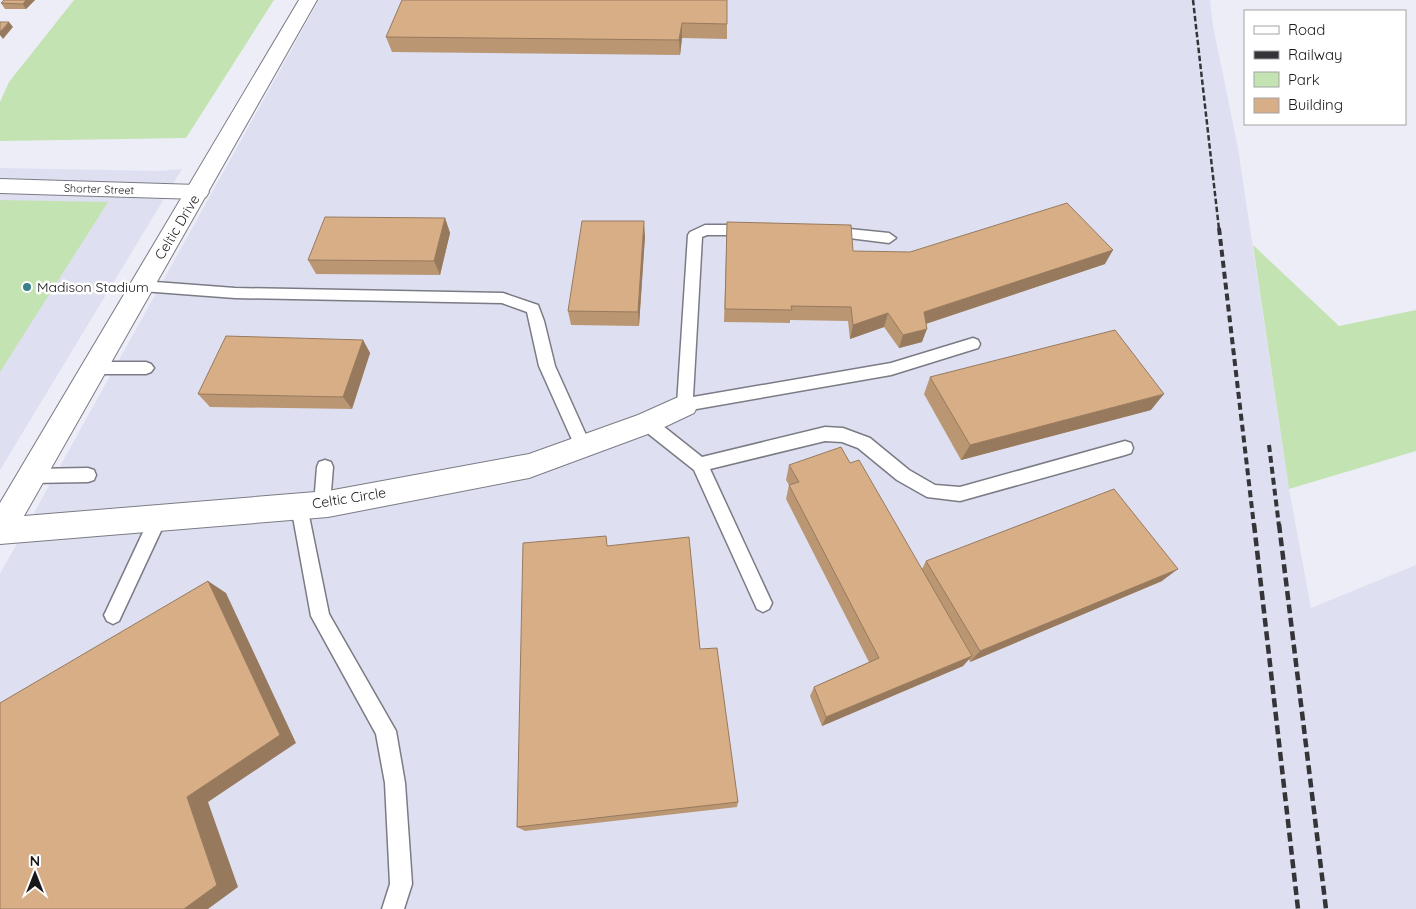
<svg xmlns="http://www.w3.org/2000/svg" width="1416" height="909" viewBox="0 0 1416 909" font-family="Quicksand,sans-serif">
  <rect width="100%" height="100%" fill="#ecedf7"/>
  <g fill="#dee0f1">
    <polygon points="319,0 1210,0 1213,26 1238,148 1289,489 1311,608 1416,565 1416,909 0,909 0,574"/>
    <polygon points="0,168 159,171 182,169 0,470"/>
  </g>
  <g fill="#c4e3b3">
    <polygon points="74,0 274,0 186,138 0,141 0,102 9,82"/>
    <polygon points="0,200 108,202 0,372"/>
    <polygon points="1253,245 1339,326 1416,310 1416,451 1289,489"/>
  </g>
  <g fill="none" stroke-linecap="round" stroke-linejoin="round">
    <defs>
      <g id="lane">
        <polygon points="705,225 748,225 755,230 748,235 707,235 702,237 693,397 891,363 973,338 978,340 980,344 978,348 891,375 685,411 679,409 677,405 688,235 690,232"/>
        <polygon points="830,227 889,233 896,238 889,243 825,235 823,232"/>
        <polygon points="142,281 235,288 503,293 538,305 544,321 555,366 591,446 589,451 583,453 577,451 539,366 527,312 502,303 235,298 142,291 135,286"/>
        <polygon points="94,362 146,362 151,364 154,368 151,372 146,374 94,374 89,372 86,368 89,364"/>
        <polygon points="647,416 653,418 702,457 825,427 843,428 870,438 909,470 935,485 960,487 1125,441 1131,443 1133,448 1131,453 1125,455 960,501 927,497 897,480 858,448 842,442 825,441 710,469 772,603 769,609 763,612 757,609 694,470 641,428 639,423 641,418"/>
        <polygon points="325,460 331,462 333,467 330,504 328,509 322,511 316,509 314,504 317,467 319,462"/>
        <polygon points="88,468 94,470 96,475 94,480 88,482 31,483 25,481 23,476 25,471 31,469"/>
        <polygon points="299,499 305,501 307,506 329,614 396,731 405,783 412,884 404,909 382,909 390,884 385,783 376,734 311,616 291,506 293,501"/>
        <polygon points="158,510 164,513 167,518 119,621 113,624 107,621 104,615 107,609 152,513"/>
      </g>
      <polygon id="street" points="299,0 317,0 24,516 328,491 529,454 638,415 685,394 694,397 698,405 694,413 656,431 529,478 328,517 0,544 0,503"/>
      <polygon id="secondary" points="0,179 198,185 206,187 209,192 206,197 198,199 0,193"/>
    </defs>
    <use href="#lane" stroke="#7a7b84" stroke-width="3"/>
    <use href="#street" stroke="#7a7b84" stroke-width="2"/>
    <use href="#secondary" stroke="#7a7b84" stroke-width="2"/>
    <use href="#lane" fill="#fff" fill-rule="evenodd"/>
    <use href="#street" fill="#fff" fill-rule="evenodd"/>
    <use href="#secondary" fill="#fff" fill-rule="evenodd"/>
    <polyline stroke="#353539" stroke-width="2.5" stroke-dasharray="5.5 2.5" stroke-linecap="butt" points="1193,0 1219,229"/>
    <g stroke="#353539" stroke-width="4" stroke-dasharray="7 4" stroke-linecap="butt">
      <polyline points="1219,228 1254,526"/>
      <polyline points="1269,445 1279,526"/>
    </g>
    <g stroke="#353539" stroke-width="4.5" stroke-dasharray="9 4.5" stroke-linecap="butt">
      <polyline points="1254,524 1298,909"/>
      <polyline points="1279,524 1326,909"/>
    </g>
  </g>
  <g fill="#ba9673">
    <polygon points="4,0 35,0 26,9 5,9 1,3"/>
    <polygon points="402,0 727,24 727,39 682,38 680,55 392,52 386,37"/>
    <polygon points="445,218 450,233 440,275 316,274 308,260"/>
    <polygon points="727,222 853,251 1105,264 926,324 922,342 899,348 884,327 850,339 848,321 790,320 790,323 724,322"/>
    <polygon points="645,236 639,326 571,325 568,311"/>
    <polygon points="363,340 370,353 352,409 210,407 198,394"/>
    <polygon points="930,377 1151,410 961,460 924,394"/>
    <polygon points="850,463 922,569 926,561 1162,581 970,662 969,659 963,666 822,726 810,696 814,687 869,662 786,499 789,485 786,480 789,465"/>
    <polygon points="609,546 700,649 738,802 737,807 525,831 517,827"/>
  </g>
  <g fill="#977a5e">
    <polygon points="26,0 35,0 26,9 23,4"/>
    <polygon points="9,22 13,27 3,39 0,35 0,32"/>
    <polygon points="682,23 682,38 680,55 679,40"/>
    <polygon points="445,218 450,233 440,275 434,261"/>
    <polygon points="644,221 645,236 639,326 638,312"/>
    <polygon points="1113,250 1105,264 919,326 924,312"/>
    <polygon points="888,313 884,327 850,339 853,325"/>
    <polygon points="927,329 922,342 899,348 903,335"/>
    <polygon points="363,340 370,353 352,409 343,397"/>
    <polygon points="1164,394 1151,410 961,460 970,445"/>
    <polygon points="1178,569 1162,581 970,662 980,651"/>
    <polygon points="208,581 226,593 296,743 208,802 238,887 208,909 184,909 187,797"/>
    <polygon points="972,656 963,666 822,726 826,717"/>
  </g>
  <g fill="#d8ae86" stroke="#977a5e">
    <polygon points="4,0 26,0 23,4 1,3"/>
    <polygon points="402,0 727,0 727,24 682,23 679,40 386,37"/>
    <polygon points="0,22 9,22 0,32"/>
    <polygon points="1067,203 1113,250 924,312 927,329 903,335 888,313 853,325 851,307 791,306 792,310 725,309 727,222 851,225 853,251 910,252"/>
    <polygon points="325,217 445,218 434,261 308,260"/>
    <polygon points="582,221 644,221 638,312 568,311"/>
    <polygon points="1115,330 1164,394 970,445 930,377"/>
    <polygon points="226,336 363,340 343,397 198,394"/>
    <polygon points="841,447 850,463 859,460 972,656 826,717 814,687 879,658 789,485 799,482 789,465"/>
    <polygon points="1114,489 1178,569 980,651 926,561"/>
    <polygon points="606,536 607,546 689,537 700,649 717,648 738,802 517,827 523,543"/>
    <polygon points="208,581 280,735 187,797 217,885 184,909 0,909 0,703"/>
  </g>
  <circle fill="#398089" stroke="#fff" stroke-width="2" cx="27" cy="287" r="5"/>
  <g text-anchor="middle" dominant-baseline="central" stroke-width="5" stroke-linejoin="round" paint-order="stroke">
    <g font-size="11" fill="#18181b" stroke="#fff">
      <text transform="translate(99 189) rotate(2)">Shorter Street</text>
    </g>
    <g font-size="14" fill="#18181b" stroke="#fff">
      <text transform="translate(177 227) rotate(-59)">Celtic Drive</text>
      <text transform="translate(349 498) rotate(-9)">Celtic Circle</text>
    </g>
    <g font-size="14" fill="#18181b" stroke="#fff" text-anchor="start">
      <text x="37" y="287">Madison Stadium</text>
    </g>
  </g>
  <rect x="1244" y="10" width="162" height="115" fill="#ffffff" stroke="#a3a3a4"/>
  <rect x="1254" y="26" width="25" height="8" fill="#ffffff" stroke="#a3a3a4"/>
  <text x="1288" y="35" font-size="15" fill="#18181b">Road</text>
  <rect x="1254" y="51" width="25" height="8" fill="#353539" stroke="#a3a3a4"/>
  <text x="1288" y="60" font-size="15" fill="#18181b">Railway</text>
  <rect x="1254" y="72" width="25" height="15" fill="#c4e3b3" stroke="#a3a3a4"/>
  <text x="1288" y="85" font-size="15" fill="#18181b">Park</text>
  <rect x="1254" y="98" width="25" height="15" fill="#d8ae86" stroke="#a3a3a4"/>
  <text x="1288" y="110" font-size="15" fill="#18181b">Building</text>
  <g transform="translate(35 874)" stroke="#ffffff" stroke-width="4" paint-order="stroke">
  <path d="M0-4L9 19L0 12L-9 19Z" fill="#18181b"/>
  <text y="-8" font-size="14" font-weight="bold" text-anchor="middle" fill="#18181b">N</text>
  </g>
</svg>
